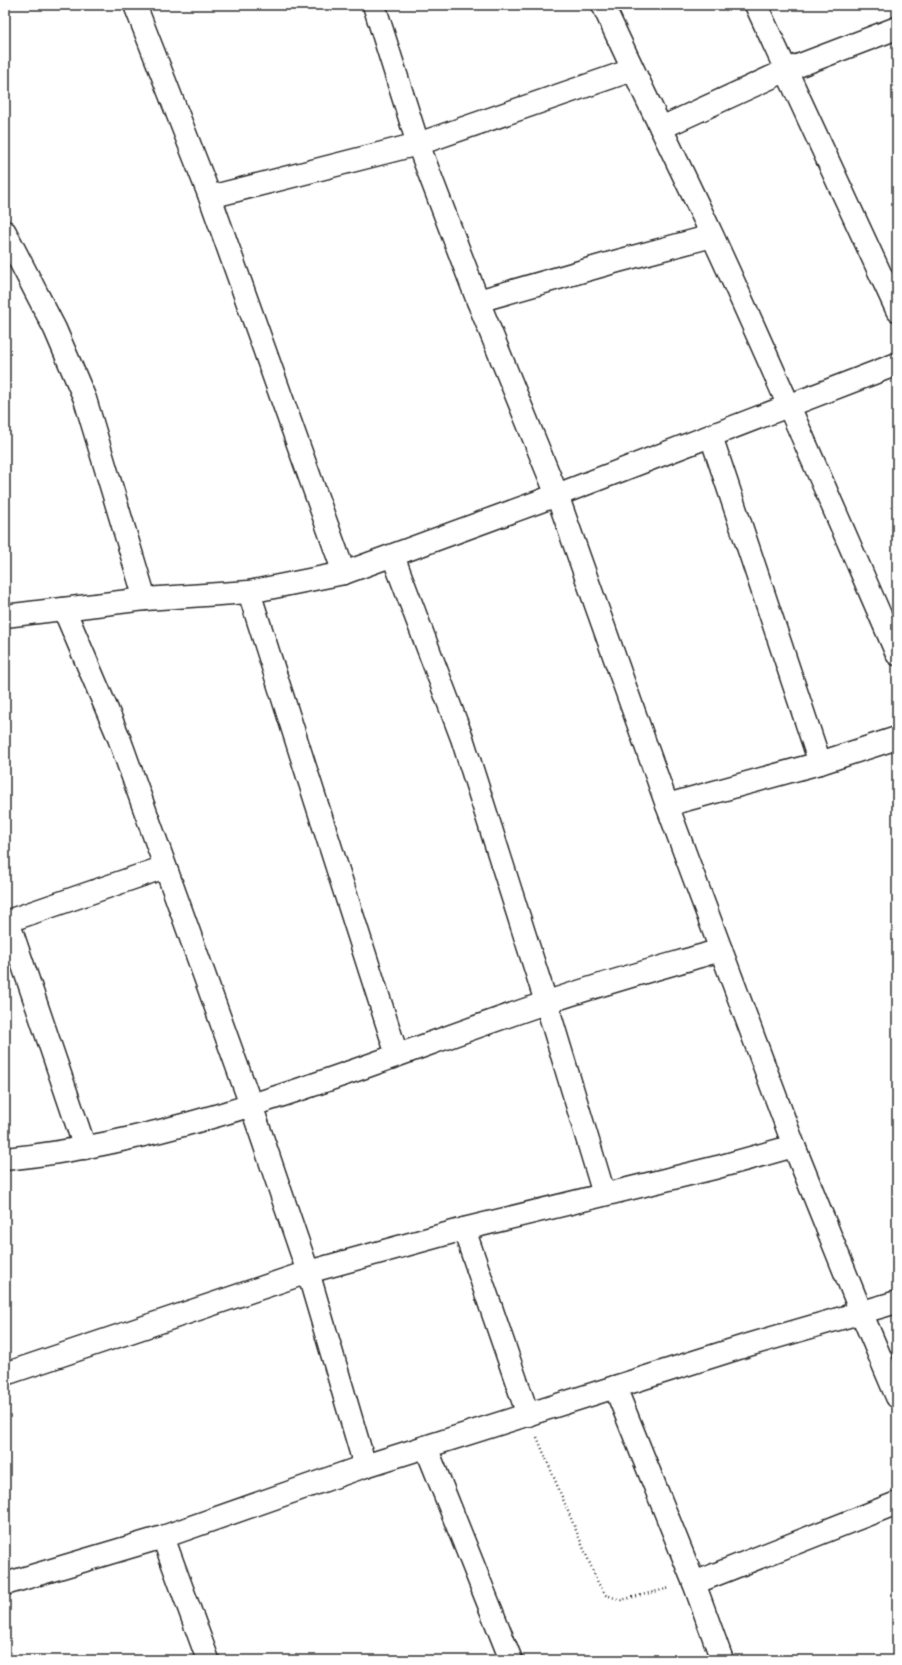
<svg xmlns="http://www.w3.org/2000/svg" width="902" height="1665" viewBox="0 0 902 1665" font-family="'Patrick Hand',sans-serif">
  <rect width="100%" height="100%" fill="#fff"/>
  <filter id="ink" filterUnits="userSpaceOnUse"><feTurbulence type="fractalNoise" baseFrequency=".025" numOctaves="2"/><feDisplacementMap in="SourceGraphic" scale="8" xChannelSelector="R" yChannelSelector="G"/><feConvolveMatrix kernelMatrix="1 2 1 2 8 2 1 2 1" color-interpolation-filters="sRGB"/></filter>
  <g filter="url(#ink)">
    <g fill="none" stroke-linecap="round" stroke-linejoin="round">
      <defs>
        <g id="minor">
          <polyline points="135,5 210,197 344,573"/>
          <polyline points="374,5 418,144 478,301 557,495 667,805 794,1146 861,1312 897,1397"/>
          <path d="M603 5C638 82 676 158 712 235 776 373 836 514 897 654"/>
          <polyline points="756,5 897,310"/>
          <polyline points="661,128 787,70 897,28"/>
          <polyline points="210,197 418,144 632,70"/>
          <polyline points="5,232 55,329 85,399 145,599"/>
          <polyline points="478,301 618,261 712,236"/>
          <polyline points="711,436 820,763"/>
          <polyline points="393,556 462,738 546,1002 604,1194"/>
          <polyline points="249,592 397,1055"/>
          <polyline points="64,609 119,738 251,1105 308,1272 365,1466"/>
          <polyline points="5,616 145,599 249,592 344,573 557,495 897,364"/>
          <polyline points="667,805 820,763 897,738"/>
          <polyline points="8,921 85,1148"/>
          <polyline points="5,922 165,867"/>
          <path d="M5 1159C190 1141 370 1062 545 1003 603 983 663 967 721 950"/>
          <polyline points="5,1374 308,1272 464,1229"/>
          <polyline points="615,1387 694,1583 722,1660"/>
          <polyline points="528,1415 464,1229 718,1167 794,1146"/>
          <polyline points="426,1447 511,1660"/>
          <polyline points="163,1537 208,1660"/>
          <polyline points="694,1583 897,1503"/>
          <polyline points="5,1584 163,1537 365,1466 615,1387 745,1346 897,1302"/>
        </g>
      </defs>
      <use href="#minor" stroke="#2b2b2b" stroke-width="25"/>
      <polyline stroke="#2b2b2b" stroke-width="2.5" stroke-dasharray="1 3" stroke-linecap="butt" points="537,1437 598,1583 606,1595 621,1600 670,1588"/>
      <use href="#minor" stroke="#fff" stroke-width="22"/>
    </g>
  </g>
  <rect width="902" height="1665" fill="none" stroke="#fff" stroke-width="20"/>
  <rect x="10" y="10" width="882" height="1645" fill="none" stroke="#2b2b2b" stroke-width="1.5" filter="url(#ink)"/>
</svg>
